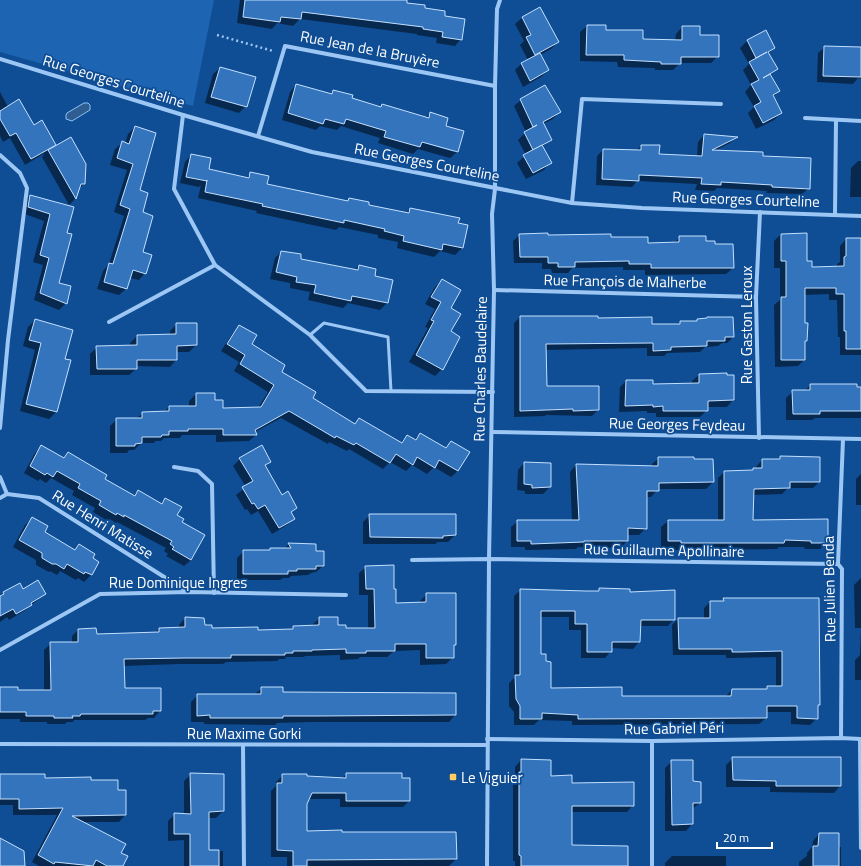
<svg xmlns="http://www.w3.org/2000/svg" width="861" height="866" viewBox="0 0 861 866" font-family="'Titillium Web',sans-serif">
  <rect width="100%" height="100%" fill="#0f4d94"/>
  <polygon fill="#1d65b2" points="0,0 214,0 193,106 0,52"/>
  <polygon fill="#2f5d91" stroke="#8dc2f8" points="84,103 88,103 90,105 90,110 72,121 66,119 66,115 67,113"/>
  <g fill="#0007" fill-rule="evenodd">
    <polygon points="240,0 359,0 444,17 461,39 455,46 436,43 437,38 417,35 417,34 300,19 293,26 277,23 272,29 237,23"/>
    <polygon points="540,8 558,42 551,49 540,55 548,70 541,77 523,87 515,70 521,64 528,60 520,45 524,41 515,24 522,18"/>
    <polygon points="587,26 642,40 675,41 676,34 682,27 699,36 718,56 711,63 680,63 673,70 655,70 655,68 618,67 617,62 580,61 580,32"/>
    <polygon points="765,32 774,48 768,54 776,69 770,76 779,91 773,97 781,113 774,120 756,129 748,113 754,107 745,92 751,85 743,70 749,64 740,48 747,41"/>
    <polygon points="825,47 861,47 861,79 858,78 853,84 817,82 818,53"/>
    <polygon points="220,68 246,106 239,113 205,103 213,74"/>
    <path d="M296 85 330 94 333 91 350 99 380 108 382 106 425 118 431 113 445 127 463 132 457 152 450 158 418 149 413 154 378 143 380 138 341 126 337 130 320 126 316 130 282 120 290 92ZM418 139 454 150V152L417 141Z"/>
    <polygon points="0,92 8,107 34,126 55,145 52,148 84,184 78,189 75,199 69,205 42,157 45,153 25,165 10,138 3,142 0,136"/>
    <polygon points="521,100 559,112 553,119 543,124 551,140 542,147 550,163 544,170 526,179 517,163 526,155 518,140 526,132 514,106"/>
    <polygon points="135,127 138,191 142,213 141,252 145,273 139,280 130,278 126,289 119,295 97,289 103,271 109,264 124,216 114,212 127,170 110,165 115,149 122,143 125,144 128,134"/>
    <polygon points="704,135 735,137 730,143 714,151 762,157 809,188 802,194 766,193 767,191 717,188 714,191 695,190 697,184 637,181 632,187 596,185 597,156 603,150 636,151 641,146 658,155 697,157 698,142"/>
    <polygon points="191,155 208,169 246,178 251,173 266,185 347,202 349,199 368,206 406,213 410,209 466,226 462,248 455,255 440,251 434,257 397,248 398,242 378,238 378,235 339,227 336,230 256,213 257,211 198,198 201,185 199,187 180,183 185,162"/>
    <polygon points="858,161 861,161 861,197 850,197 851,168"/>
    <polygon points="30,196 73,208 66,234 58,283 66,303 59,310 34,300 43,265 33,262 44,221 22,213 23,202"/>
    <polygon points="781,234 811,268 837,267 837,264 840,262 840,246 846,239 861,239 861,355 840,355 840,337 838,337 837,300 829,300 829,294 804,295 804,324 806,341 804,343 804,360 798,366 775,367 774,305 780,300 780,268 774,268 774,241"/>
    <polygon points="520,235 610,238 647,244 674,243 680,237 714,245 733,268 726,274 645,275 645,270 623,270 623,267 572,268 568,273 552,273 551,269 542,269 542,263 514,263 513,241"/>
    <polygon points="281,252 300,260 354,270 359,266 374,277 387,303 380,310 348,303 343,308 308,300 310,292 290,288 290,283 270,279 275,258"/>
    <polygon points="442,280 450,308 449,332 442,369 435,376 409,362 428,328 425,327 435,309 425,304 435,287"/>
    <polygon points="520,317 597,319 651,325 677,325 680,322 695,322 698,320 733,337 727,343 722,343 718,346 705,347 700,352 667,353 664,356 647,356 647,348 545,350 546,387 598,410 592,416 546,415 545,416 514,417 514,323"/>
    <polygon points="35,320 64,360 70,361 56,412 49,419 20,411 35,350 23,346 28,327"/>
    <polygon points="177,324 196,345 189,352 176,352 176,360 170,367 136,366 136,369 129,375 90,375 90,354 97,347 130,346 130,343 137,336 170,335 170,331"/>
    <polygon points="240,326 250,344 312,399 354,424 359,419 400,443 407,436 414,440 420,434 445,448 451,442 458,471 451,477 434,467 427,474 412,465 406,471 390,462 383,469 349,449 347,451 329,442 328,444 281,418 255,432 256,435 249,441 216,442 216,435 182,435 180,438 164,438 161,441 155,441 154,443 141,443 134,450 129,450 127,453 110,453 110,426 117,419 136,419 143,413 164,412 169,407 189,407 189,401 196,394 214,394 214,402 222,409 258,408 268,392 234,371 239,362 221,351 233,333"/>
    <polygon points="699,375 733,400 727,407 707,407 707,410 700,417 656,417 656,413 647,413 647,411 619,412 620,387 626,381 652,385 692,384 692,381"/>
    <polygon points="810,385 861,388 861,418 815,418 812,420 786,420 786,398 793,391 805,391"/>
    <polygon points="41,447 62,459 68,453 104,479 133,496 138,491 160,504 165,499 181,523 191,560 184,566 166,556 168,554 164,551 166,548 117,522 116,523 110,519 108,521 93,512 95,508 72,495 74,491 51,478 46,483 40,479 38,481 24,473 35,453"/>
    <polygon points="780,457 819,482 813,488 788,488 782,494 752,495 752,521 827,542 820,549 805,549 804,547 779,547 777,549 675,550 674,547 661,547 661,527 668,521 718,521 718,478 724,472 751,471 756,469 756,467 762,460 777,460"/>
    <polygon points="659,458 693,460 713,482 706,489 658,489 651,497 646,497 646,528 639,535 627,535 627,541 620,548 578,547 576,549 525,550 525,547 511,547 511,527 518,521 572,521 570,472 576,465 652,467 652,464"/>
    <polygon points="240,459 270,461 264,467 282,496 295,508 290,513 294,518 287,525 272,534 258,511 251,515 247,509 245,510 236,495 246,487 233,466"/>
    <polygon points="524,463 550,487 543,494 525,494 525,491 517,490 518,470"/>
    <polygon points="861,474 861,505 856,505 856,479"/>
    <polygon points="370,515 455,535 448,542 438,542 435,544 363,544 363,522"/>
    <polygon points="32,519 43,533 74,550 79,545 91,558 98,563 91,575 84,582 78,578 76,580 60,571 57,575 50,571 49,572 36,565 36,560 13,547 25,525"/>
    <polygon points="289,544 315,552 323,566 316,572 311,573 308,575 291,576 289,578 283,578 280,580 237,580 237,558 244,551 268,551 271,549 284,549"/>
    <polygon points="366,567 395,604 420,603 420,601 427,594 455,645 453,647 453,657 446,664 420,665 420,650 394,651 387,657 360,657 358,659 340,660 340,655 305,656 304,657 286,657 285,659 279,659 277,661 226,662 223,664 178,664 123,666 124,689 160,711 154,718 148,718 145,720 74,720 73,722 67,722 65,724 47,724 47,722 20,722 20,719 0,719 0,688 17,691 44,691 44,650 51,643 72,643 72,636 78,630 96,635 154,634 159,629 179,629 179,625 185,618 211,629 257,631 289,631 293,627 313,626 313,624 320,618 345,629 368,629 368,595 359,595 359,573"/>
    <polygon points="861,578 861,680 855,680 855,660 860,655 861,628 855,628 854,585"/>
    <polygon points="19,584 23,590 45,594 24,611 9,620 7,617 0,622 0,595"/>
    <polygon points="600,589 629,593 674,619 668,626 640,626 639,642 633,649 611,648 611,651 605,658 581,658 581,630 569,630 569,617 540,617 540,655 545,662 550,689 621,697 725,697 732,690 764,690 767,687 776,687 776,657 734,658 726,658 726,655 673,655 672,625 678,619 704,619 704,608 710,602 721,602 724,599 818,599 819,705 817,707 817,718 810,725 791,724 791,712 766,712 766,718 759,724 572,725 572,721 539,720 534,725 514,725 514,712 509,706 509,683 514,678 514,596 521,590 597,592"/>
    <polygon points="262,688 282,693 455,694 455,715 449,722 311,722 277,723 275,725 204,724 204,722 191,722 191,702 198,695 255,694"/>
    <polygon points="733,758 840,786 834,793 770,792 770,787 726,787 726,765"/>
    <polygon points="521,760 550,777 633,805 627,812 572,812 571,846 627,866 515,866 515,861 513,861 513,780 515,777 515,767"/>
    <polygon points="672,761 692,782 700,803 692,809 692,824 686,831 665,831 665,768"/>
    <polygon points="191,774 223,811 216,818 208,818 208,851 223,851 223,866 184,866 184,840 168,841 168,821 175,814 184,815 184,781"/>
    <polygon points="347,774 401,779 409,801 403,807 340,807 340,799 308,799 306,804 306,832 455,833 456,859 449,866 287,866 287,857 271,857 271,791 276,786 276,782 283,775 306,777 342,778"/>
    <polygon points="0,775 44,779 90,781 117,791 125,815 119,822 82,822 120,853 122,866 39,866 32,862 57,815 13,815 13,805 0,805"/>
    <polygon points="819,834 838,847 841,847 841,866 799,866 799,862 807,856 807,853 812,847 813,841"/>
    <polygon points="672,856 726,856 726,866 665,866 665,863"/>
  </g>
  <g fill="#3374bc" stroke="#c4e0fe">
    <polygon points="245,0 407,0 407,3 425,5 425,8 445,11 445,16 465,19 462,40 442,37 443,32 423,29 423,27 302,12 301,19 281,17 280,22 243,17"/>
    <polygon points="540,7 559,42 535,55 526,37 531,35 522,17"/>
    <polygon points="587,25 606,25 606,30 643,30 643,39 682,40 682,26 700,26 700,35 719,35 719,57 681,57 681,64 661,64 661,62 624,60 624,55 586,55"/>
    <polygon points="766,30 775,48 768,52 778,69 763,78 770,74 780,91 773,95 782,113 763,123 754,106 761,102 751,84 759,80 749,62 767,52 756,58 747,40"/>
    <polygon points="824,46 861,47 861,77 823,76"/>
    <polygon points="540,53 549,70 530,81 521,63"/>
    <polygon points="220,67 256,77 247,107 211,97"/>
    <polygon points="296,84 332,94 333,90 353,95 352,98 381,107 382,104 429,118 430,112 448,118 446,126 464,131 458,152 422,142 420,147 384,137 386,131 346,119 344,124 325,119 323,124 288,113"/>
    <polygon points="545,85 561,112 543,122 552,140 533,150 524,132 537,125 533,127 520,99"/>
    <polygon points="19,99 34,125 42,120 56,145 31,159 16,133 10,136 0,119 0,111"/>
    <polygon points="135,126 156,133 140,190 148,193 143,212 153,216 143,252 152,255 146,274 133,270 127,289 104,282 109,263 113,264 130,209 120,205 133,164 117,158 122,141 129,144"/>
    <polygon points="704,134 738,137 712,150 763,152 763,156 811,158 810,189 772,187 772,185 721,182 721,185 701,184 702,178 639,175 639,181 602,179 603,149 641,150 641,145 660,145 659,154 702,156"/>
    <polygon points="71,137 86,164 85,184 81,184 76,199 48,150"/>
    <polygon points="542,145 552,163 533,173 523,155"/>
    <polygon points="191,154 211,158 209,169 249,178 250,172 269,176 267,184 348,201 349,198 369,202 369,205 409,213 410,208 460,218 458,223 468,225 463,248 443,244 442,250 403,241 404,236 384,231 385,229 344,220 344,223 262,206 263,204 205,192 207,180 207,181 186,177"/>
    <polygon points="30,195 74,207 67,233 72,234 59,283 71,286 67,304 40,293 49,258 40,255 50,214 28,207"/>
    <polygon points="548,233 548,235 611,234 611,237 648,237 648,243 679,242 679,236 706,236 706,241 715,241 715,244 733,244 734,268 651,268 651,264 629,264 629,261 575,262 575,267 558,267 558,263 548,263 548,257 520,257 519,234"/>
    <polygon points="807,233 807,261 812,261 812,267 844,266 844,257 846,256 846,238 861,238 861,349 846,349 846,331 844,331 844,294 836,294 836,288 805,288 805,323 808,323 807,341 805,341 805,360 781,360 781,297 786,297 786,261 781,261 781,234"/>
    <polygon points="281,251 301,254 301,259 358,270 359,265 376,269 375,276 393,280 388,303 352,296 351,301 314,293 316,285 296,282 297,277 276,272"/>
    <polygon points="442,279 461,290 451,308 461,314 451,331 460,337 443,370 416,355 434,321 431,320 441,302 431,297"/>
    <polygon points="520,316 598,316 598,318 652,317 652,324 680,324 680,321 697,321 697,319 707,318 707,317 733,317 734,337 725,337 725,341 707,341 707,346 671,347 671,350 653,351 653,343 546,344 547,386 599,386 599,410 573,411 573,409 520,411"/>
    <polygon points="35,319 73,330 65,359 71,360 57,412 26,404 41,343 29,340"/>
    <polygon points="176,323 197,323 197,345 177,346 177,360 137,360 137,369 97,369 96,346 137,345 137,335 176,334"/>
    <polygon points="239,325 257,335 252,344 285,365 282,372 316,392 313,398 355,424 359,418 402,443 407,435 416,440 420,433 446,448 451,441 470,452 458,471 439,460 435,468 417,457 413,465 396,454 390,463 356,443 354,445 336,436 335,438 289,411 255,430 257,435 223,435 223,429 188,429 188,431 169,431 169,435 162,435 161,437 142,437 142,443 135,444 135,446 116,446 116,418 142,418 142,412 169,411 169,406 196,406 196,393 215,393 215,400 223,400 223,408 261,407 274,385 240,364 245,355 227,344"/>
    <polygon points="727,373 727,375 734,375 734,400 708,401 708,411 663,411 663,406 653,407 653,405 625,406 626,380 653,380 653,384 699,383 699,374"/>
    <polygon points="810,384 857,384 857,387 861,387 861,411 820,411 820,414 793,414 792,390 810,390"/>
    <polygon points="41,445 64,458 68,452 107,475 105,479 135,496 138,490 162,504 165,498 182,507 177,515 184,519 182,522 205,535 191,560 172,549 174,547 170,544 172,541 124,515 124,517 117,513 116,515 99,505 101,501 78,488 80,484 57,471 53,477 47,473 45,475 30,466"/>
    <polygon points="262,445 271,462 265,465 282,495 288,491 297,508 291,512 295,519 279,528 265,505 258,509 254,503 252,504 242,487 253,481 239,458"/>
    <polygon points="780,456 820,457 820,482 790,482 790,488 754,489 753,520 828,519 828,543 811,543 811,541 785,540 784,543 681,543 681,541 668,541 668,520 724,520 724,471 753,470 753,468 762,468 762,459 780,459"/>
    <polygon points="658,457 694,457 694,459 713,459 714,482 659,483 659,491 647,491 647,529 628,528 628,541 584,541 584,542 531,544 531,541 517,541 517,520 579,520 576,464 658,466"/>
    <polygon points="524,462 551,463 551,487 532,488 532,485 524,484"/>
    <polygon points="369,514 456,514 456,535 443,536 443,538 370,537"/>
    <polygon points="32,517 48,526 45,532 75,550 79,544 95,554 93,558 99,562 92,575 85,572 84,574 67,564 64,569 56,564 52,564 42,558 42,553 19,540"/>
    <polygon points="288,543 316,544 316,551 324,551 324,566 316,566 316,569 297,569 297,571 288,571 288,574 243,574 243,550 270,550 270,548 291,548"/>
    <polygon points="394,565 394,589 396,589 396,603 426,602 426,593 456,593 456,645 454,645 454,658 426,658 426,644 395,644 395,651 366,651 366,653 346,653 346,649 312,650 312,651 293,651 293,653 285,653 285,655 231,655 231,658 185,658 124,659 125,688 161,688 161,711 153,711 153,714 81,714 80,716 72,716 73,718 54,718 54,716 26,716 26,712 0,712 0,687 18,687 18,690 51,690 50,642 78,642 78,629 96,628 97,634 159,632 159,628 185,627 185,617 204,618 205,625 212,625 212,628 258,627 258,630 293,629 293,626 319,625 319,617 338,617 338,625 346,625 346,628 375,628 374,589 366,589 365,566"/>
    <polygon points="38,580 46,594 31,603 32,605 16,614 13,609 0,616 0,596 4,594 3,592 20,583 23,589"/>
    <polygon points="599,588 630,589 630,592 675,590 675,620 641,620 640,642 612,642 612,652 587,652 587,624 575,624 575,611 541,611 541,654 546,654 546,661 551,662 551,688 622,687 622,696 731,696 732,689 767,689 767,686 782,686 782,651 741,652 732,652 732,649 679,649 678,618 710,618 710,601 724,601 723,598 819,598 820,705 818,705 818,719 797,718 797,706 767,706 767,718 578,719 578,715 542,713 542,719 520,719 520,706 516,699 515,675 520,675 520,589 586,591 599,591"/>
    <polygon points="261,687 283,687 283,692 456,693 456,715 318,716 283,716 283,718 210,718 210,715 197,716 197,694 261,694"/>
    <polygon points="732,757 841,757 841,786 776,786 776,781 733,780"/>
    <polygon points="521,759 551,760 551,776 572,775 572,783 634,782 634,806 572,806 572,845 628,846 628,866 521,866 521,856 519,855 519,772 521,772"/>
    <polygon points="671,760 693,760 693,781 701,782 701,803 693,803 693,824 672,825"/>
    <polygon points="190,773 224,774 224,811 209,812 209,850 219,850 219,866 190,866 190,834 174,834 174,813 191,814"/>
    <polygon points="346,773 402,773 402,778 410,778 410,801 346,801 346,793 312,793 307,804 307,831 342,830 342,832 456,832 457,859 307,860 307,866 293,866 293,851 277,850 277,783 282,783 282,774 307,774 307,776 346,778"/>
    <polygon points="0,774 45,774 45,778 91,777 91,780 118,780 118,790 126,790 126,815 72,816 126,844 121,853 128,856 123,866 107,866 96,860 93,866 55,862 54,864 38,855 63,808 19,809 19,799 0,799"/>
    <polygon points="819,833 839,833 839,866 813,866 813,846 818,846"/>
    <polygon points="0,838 24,851 25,866 0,866"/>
  </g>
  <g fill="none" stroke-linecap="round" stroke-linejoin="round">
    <polyline stroke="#9cc7f4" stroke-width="2.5" stroke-dasharray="2 3" stroke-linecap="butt" points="217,35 273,51"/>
    <polyline stroke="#9cc7f4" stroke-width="3" points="310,335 324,323 388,337 391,391"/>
    <g stroke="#9cc7f4" stroke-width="4">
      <polyline points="0,59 183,115 312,152 572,203 642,208 861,216"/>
      <polyline points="183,115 174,189 215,265 310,335 366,391 493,392"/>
      <polyline points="805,118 861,121"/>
      <polyline points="258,136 285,46 495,86"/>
      <polyline points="0,155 20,173 27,188 8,340 0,428"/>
      <polyline points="572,203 582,99 721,104"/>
      <polyline points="835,214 836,120"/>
      <polyline points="494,290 756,297"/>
      <polyline points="109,322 215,265"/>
      <polyline points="492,432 861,439"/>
      <polyline points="759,438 756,297 760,212"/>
      <polyline points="174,467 198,471 212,484 214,593"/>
      <polyline points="0,477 7,494"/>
      <polyline points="0,498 7,494 39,498 188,592"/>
      <polyline points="412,560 489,559 838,564"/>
      <polyline points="0,650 100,594 189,592 346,595"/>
      <polyline points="841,738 842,569 838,564 843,439"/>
      <polyline points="487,739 652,741 841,738 861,739"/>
      <polyline points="860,739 861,848"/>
      <polyline points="652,741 652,866"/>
      <polyline points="0,744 487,745"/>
      <polyline points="243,745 244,866"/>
      <polyline points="487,866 489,559 494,290 492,214 495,189 495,86 497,9 500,0"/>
    </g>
  </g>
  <rect fill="#ffcc5f" stroke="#0f4d94" stroke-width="1.5" x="449" y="773" width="8" height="8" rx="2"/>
  <g text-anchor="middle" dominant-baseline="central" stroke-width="3.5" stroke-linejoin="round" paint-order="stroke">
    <g font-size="15" fill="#fff" stroke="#0f4d94">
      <text transform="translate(370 49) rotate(11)">Rue Jean de la Bruyère</text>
      <text transform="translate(114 81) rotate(17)">Rue Georges Courteline</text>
      <text transform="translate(427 162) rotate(11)">Rue Georges Courteline</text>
      <text transform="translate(746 199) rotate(2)">Rue Georges Courteline</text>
      <text transform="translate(625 281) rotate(1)">Rue François de Malherbe</text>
      <text transform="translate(746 325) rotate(-90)">Rue Gaston Leroux</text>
      <text transform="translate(480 369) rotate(-89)">Rue Charles Baudelaire</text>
      <text transform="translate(677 424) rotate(1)">Rue Georges Feydeau</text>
      <text transform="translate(103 524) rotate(32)">Rue Henri Matisse</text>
      <text transform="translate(664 550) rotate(1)">Rue Guillaume Apollinaire</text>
      <text x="178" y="582">Rue Dominique Ingres</text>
      <text transform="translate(829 589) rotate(-91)">Rue Julien Benda</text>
      <text transform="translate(674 728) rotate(-1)">Rue Gabriel Péri</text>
      <text x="244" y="733">Rue Maxime Gorki</text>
    </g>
    <g font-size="15" fill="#fff" stroke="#0f4d94" text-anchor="start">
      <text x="461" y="777">Le Viguier</text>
    </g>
  </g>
  <path d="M717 842v6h55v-6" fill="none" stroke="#ffffff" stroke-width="2"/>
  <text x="723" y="842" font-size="12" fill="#ffffff" stroke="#0f4d94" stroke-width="3" paint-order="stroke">20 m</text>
</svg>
